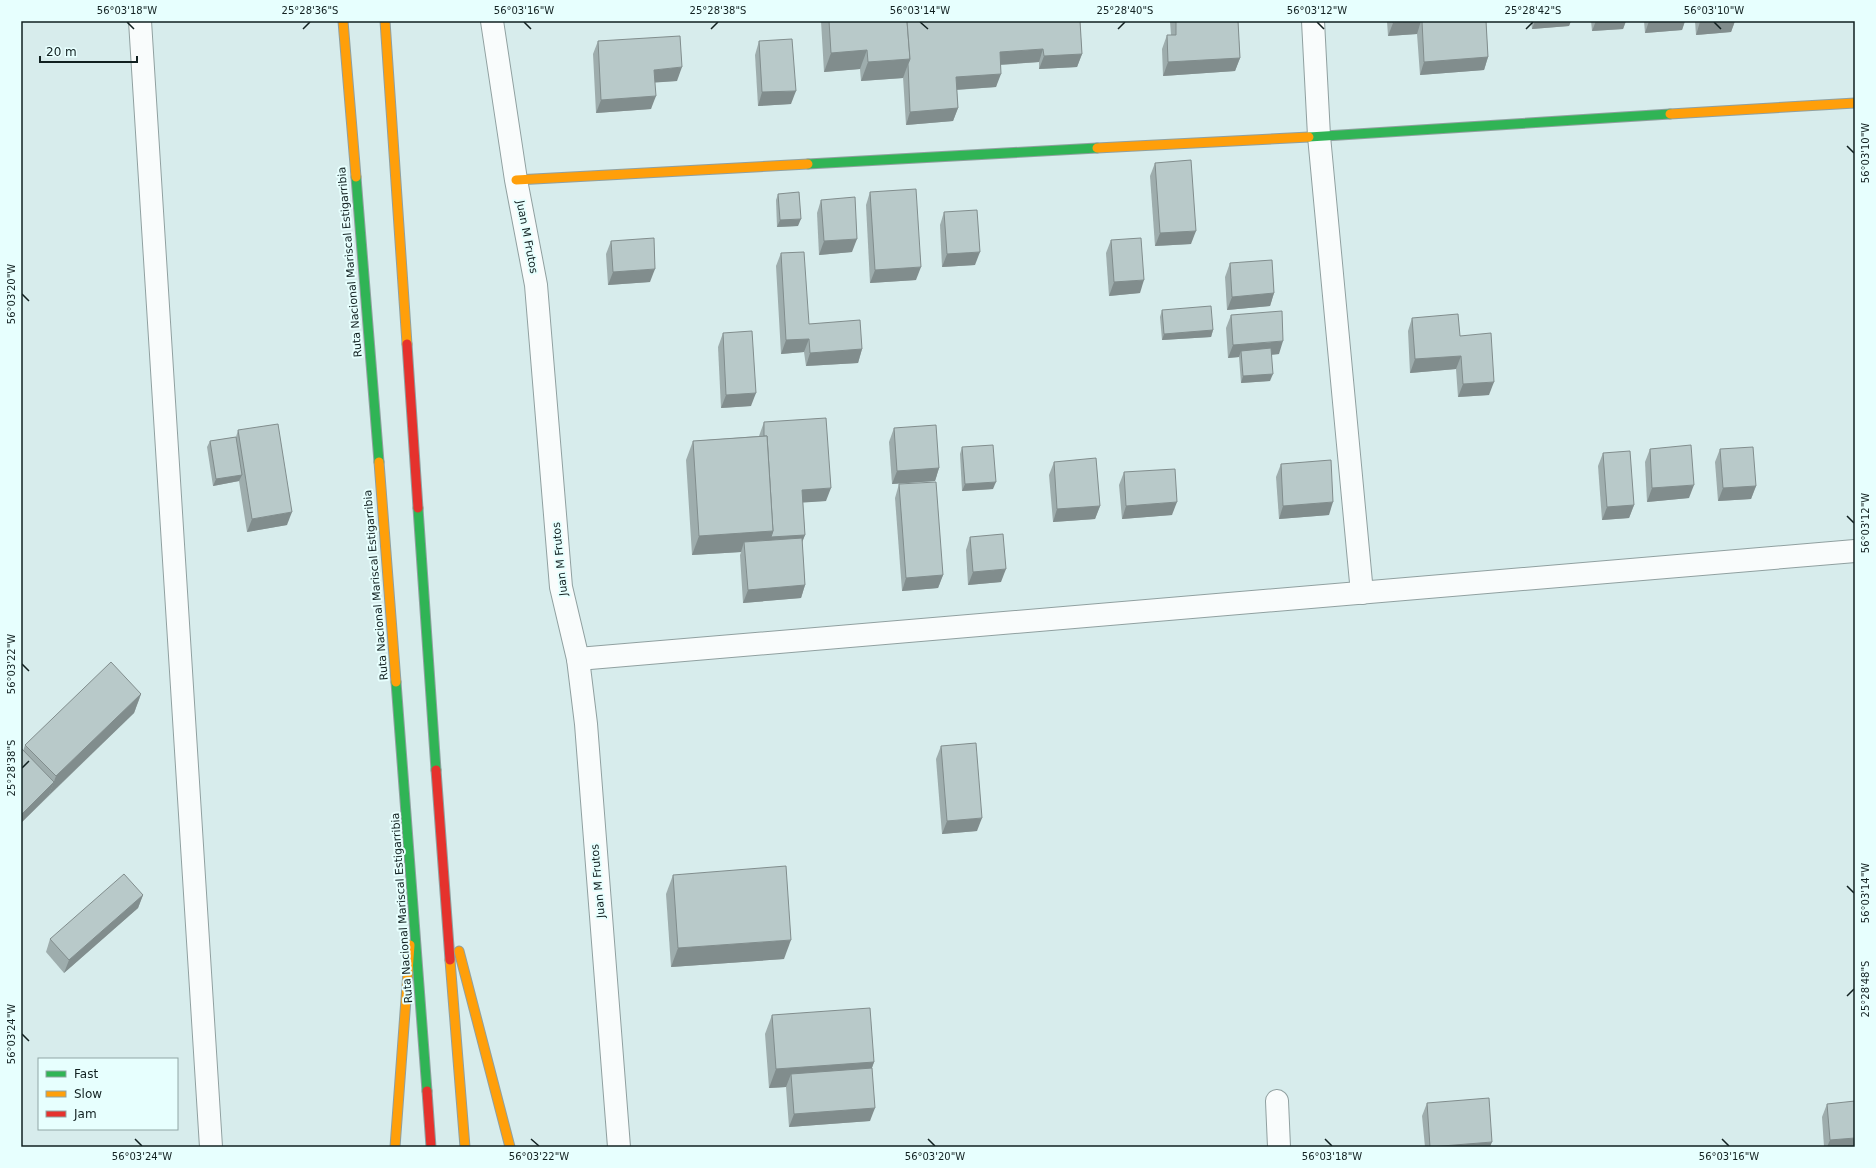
<svg xmlns="http://www.w3.org/2000/svg" width="1876" height="1168" viewBox="0 0 1876 1168" font-family="'DejaVu Sans',sans-serif">
  <rect width="100%" height="100%" fill="#d7ecec"/>
  <g fill="none" stroke-linecap="round" stroke-linejoin="round">
    <defs>
      <g id="street">
        <polyline points="140,21 211,1147"/>
        <polyline points="492,21 516,180 536,285 561,587 578,659 586,724 619,1147"/>
        <polyline points="1313,21 1319,136 1362,593"/>
        <polyline points="578,659 1855,551"/>
        <polyline points="1277,1101 1279,1147"/>
      </g>
      <g id="fast">
        <polyline points="1309,137 1670,114"/>
        <polyline points="808,164 1097,148"/>
        <polyline points="356,177 379,462"/>
        <polyline points="418,508 436,770"/>
        <polyline points="396,682 427,1091"/>
      </g>
      <g id="slow">
        <polyline points="343,21 356,177"/>
        <polyline points="385,21 407,344"/>
        <polyline points="1670,114 1855,103"/>
        <polyline points="1097,148 1309,137"/>
        <polyline points="516,180 808,164"/>
        <polyline points="379,462 396,682"/>
        <polyline points="459,951 510,1147"/>
        <polyline points="450,960 465,1147"/>
        <polyline points="395,1147 410,945"/>
      </g>
      <g id="jam">
        <polyline points="407,344 418,508"/>
        <polyline points="436,770 450,960"/>
        <polyline points="427,1091 431,1147"/>
      </g>
    </defs>
    <use href="#street" stroke="#90a0a0" stroke-width="24"/>
    <use href="#fast" stroke="#90a0a0" stroke-width="11"/>
    <use href="#slow" stroke="#90a0a0" stroke-width="11"/>
    <use href="#jam" stroke="#90a0a0" stroke-width="11"/>
    <use href="#street" stroke="#f9fcfc" stroke-width="22"/>
    <use href="#fast" stroke="#30b455" stroke-width="9"/>
    <use href="#slow" stroke="#ff9f0a" stroke-width="9"/>
    <use href="#jam" stroke="#e5322d" stroke-width="9"/>
  </g>
  <g fill="#9eadad">
    <polygon points="821,21 1080,21 1082,54 1077,67 1039,69 1039,62 1001,65 996,87 957,90 958,108 953,121 906,125 903,77 903,78 861,81 860,69 824,72"/>
    <polygon points="1170,21 1238,21 1240,58 1235,71 1163,76 1162,49 1167,35 1171,35"/>
    <polygon points="1387,21 1486,21 1488,57 1484,70 1420,75 1417,34 1388,36"/>
    <polygon points="1531,21 1571,21 1569,26 1532,29"/>
    <polygon points="1591,21 1626,21 1623,29 1592,31"/>
    <polygon points="1644,21 1685,21 1682,30 1645,33"/>
    <polygon points="1695,21 1735,21 1731,32 1696,35"/>
    <polygon points="598,41 677,81 655,82 651,109 596,113 593,54"/>
    <polygon points="759,41 791,104 758,106 755,55"/>
    <polygon points="1155,163 1191,244 1155,246 1150,176"/>
    <polygon points="870,192 916,280 870,283 866,205"/>
    <polygon points="778,194 798,226 777,227 776,200"/>
    <polygon points="821,200 852,252 819,255 817,213"/>
    <polygon points="944,212 975,265 942,267 940,225"/>
    <polygon points="1111,240 1140,293 1109,296 1106,253"/>
    <polygon points="611,241 650,282 608,285 606,254"/>
    <polygon points="781,253 809,324 862,349 858,363 806,366 804,352 781,354 776,266"/>
    <polygon points="1230,263 1274,293 1270,306 1227,310 1225,277"/>
    <polygon points="1162,310 1213,330 1211,337 1162,340 1160,317"/>
    <polygon points="1231,315 1279,354 1271,355 1270,381 1241,383 1239,357 1228,358 1226,328"/>
    <polygon points="1412,318 1460,336 1489,395 1458,397 1456,369 1410,373 1408,331"/>
    <polygon points="723,333 751,406 721,408 718,347"/>
    <polygon points="764,422 826,501 803,502 805,535 802,541 805,585 801,598 743,603 740,555 741,552 692,555 686,460 693,441 759,436"/>
    <polygon points="894,428 939,468 935,481 892,484 889,442"/>
    <polygon points="238,430 287,525 247,532 239,481 213,486 207,447 210,441 236,437"/>
    <polygon points="962,447 993,489 962,491 960,454"/>
    <polygon points="1650,449 1689,498 1647,502 1645,462"/>
    <polygon points="1720,449 1756,486 1751,499 1718,501 1715,462"/>
    <polygon points="1603,453 1634,505 1629,518 1602,520 1598,466"/>
    <polygon points="1054,462 1100,506 1095,519 1053,522 1049,475"/>
    <polygon points="1281,464 1329,515 1279,519 1276,477"/>
    <polygon points="1124,472 1172,515 1122,519 1119,485"/>
    <polygon points="899,484 943,575 938,588 902,591 895,498"/>
    <polygon points="970,537 1001,582 968,585 966,550"/>
    <polygon points="141,694 134,713 21,823 23,751 25,745"/>
    <polygon points="941,746 977,831 942,834 936,759"/>
    <polygon points="673,875 784,959 671,967 666,894"/>
    <polygon points="143,895 138,908 64,973 46,952 50,939"/>
    <polygon points="772,1015 874,1062 872,1068 870,1121 789,1127 786,1087 769,1088 765,1034"/>
    <polygon points="1427,1103 1490,1147 1425,1147 1422,1116"/>
    <polygon points="1827,1104 1855,1147 1824,1147 1822,1117"/>
  </g>
  <g fill="#818d8d">
    <polygon points="1415,21 1421,21 1417,34 1388,36 1393,23"/>
    <polygon points="1535,21 1571,21 1569,26 1532,29"/>
    <polygon points="1596,21 1626,21 1623,29 1592,31"/>
    <polygon points="1649,21 1685,21 1682,30 1645,33"/>
    <polygon points="1713,21 1735,21 1731,32 1696,35 1700,22"/>
    <polygon points="1043,49 1039,62 995,65 1000,52"/>
    <polygon points="867,50 860,69 824,72 831,53"/>
    <polygon points="1082,54 1077,67 1039,69 1044,56"/>
    <polygon points="1488,57 1484,70 1420,75 1424,62"/>
    <polygon points="1240,58 1235,71 1163,76 1168,62"/>
    <polygon points="910,59 903,78 861,81 868,62"/>
    <polygon points="682,67 677,81 649,83 654,70"/>
    <polygon points="1001,74 996,87 952,90 956,77"/>
    <polygon points="796,91 791,104 758,106 762,92"/>
    <polygon points="656,96 651,109 596,113 601,100"/>
    <polygon points="958,108 953,121 906,125 910,112"/>
    <polygon points="801,219 798,226 777,227 780,220"/>
    <polygon points="1196,231 1191,244 1155,246 1160,233"/>
    <polygon points="857,239 852,252 819,255 824,241"/>
    <polygon points="980,252 975,265 942,267 947,254"/>
    <polygon points="921,267 916,280 870,283 875,270"/>
    <polygon points="655,269 650,282 608,285 613,272"/>
    <polygon points="1144,280 1140,293 1109,296 1114,282"/>
    <polygon points="1274,293 1270,306 1227,310 1232,297"/>
    <polygon points="1213,330 1211,337 1162,340 1164,334"/>
    <polygon points="809,339 804,352 781,354 786,340"/>
    <polygon points="1283,341 1279,354 1242,357 1241,351 1239,357 1228,358 1233,345"/>
    <polygon points="862,349 858,363 806,366 810,353"/>
    <polygon points="1461,356 1456,369 1410,373 1415,359"/>
    <polygon points="1273,374 1270,381 1241,383 1243,376"/>
    <polygon points="1494,382 1489,395 1458,397 1463,384"/>
    <polygon points="756,393 751,406 721,408 726,395"/>
    <polygon points="939,468 935,481 892,484 897,471"/>
    <polygon points="242,475 239,481 213,486 216,479"/>
    <polygon points="996,482 993,489 962,491 965,484"/>
    <polygon points="1694,485 1689,498 1647,502 1652,488"/>
    <polygon points="1756,486 1751,499 1718,501 1723,488"/>
    <polygon points="831,488 826,501 797,503 802,490"/>
    <polygon points="1177,502 1172,515 1122,519 1126,506"/>
    <polygon points="1333,502 1329,515 1279,519 1283,506"/>
    <polygon points="1634,505 1629,518 1602,520 1607,507"/>
    <polygon points="1100,506 1095,519 1053,522 1057,509"/>
    <polygon points="292,512 287,525 247,532 252,519"/>
    <polygon points="773,531 805,535 800,548 744,542 741,552 692,555 699,536"/>
    <polygon points="1006,569 1001,582 968,585 973,572"/>
    <polygon points="943,575 938,588 902,591 906,578"/>
    <polygon points="805,585 801,598 743,603 748,590"/>
    <polygon points="141,694 134,713 49,795 56,776"/>
    <polygon points="54,782 49,795 21,823 21,815"/>
    <polygon points="982,818 977,831 942,834 947,821"/>
    <polygon points="143,895 138,908 64,973 69,960"/>
    <polygon points="791,940 784,959 671,967 678,948"/>
    <polygon points="874,1062 867,1081 791,1074 786,1087 769,1088 776,1069"/>
    <polygon points="875,1108 870,1121 789,1127 794,1114"/>
    <polygon points="1855,1138 1855,1147 1827,1147 1830,1140"/>
    <polygon points="1492,1142 1490,1147 1434,1147"/>
  </g>
  <g fill="#b8c9c9" stroke="#818d8d">
    <polygon points="829,21 907,21 910,59 868,62 867,50 831,53"/>
    <polygon points="907,21 1080,21 1082,54 1044,56 1043,49 1000,52 1001,74 956,77 958,108 910,112 908,64 910,59"/>
    <polygon points="1176,21 1238,21 1240,58 1168,62 1167,35 1176,35"/>
    <polygon points="1393,21 1415,21 1393,23"/>
    <polygon points="1422,21 1486,21 1488,57 1424,62"/>
    <polygon points="1700,21 1713,21 1700,22"/>
    <polygon points="680,36 682,67 654,70 656,96 601,100 598,41"/>
    <polygon points="792,39 796,91 762,92 759,41"/>
    <polygon points="1191,160 1196,231 1160,233 1155,163"/>
    <polygon points="916,189 921,267 875,270 870,192"/>
    <polygon points="799,192 801,219 780,220 778,194"/>
    <polygon points="855,197 857,239 824,241 821,200"/>
    <polygon points="977,210 980,252 947,254 944,212"/>
    <polygon points="654,238 655,269 613,272 611,241"/>
    <polygon points="1141,238 1144,280 1114,282 1111,240"/>
    <polygon points="804,252 809,324 860,320 862,349 810,353 809,339 786,340 781,253"/>
    <polygon points="1272,260 1274,293 1232,297 1230,263"/>
    <polygon points="1211,306 1213,330 1164,334 1162,310"/>
    <polygon points="1282,311 1283,341 1233,345 1231,315"/>
    <polygon points="1458,314 1460,336 1491,333 1494,382 1463,384 1461,356 1415,359 1412,318"/>
    <polygon points="752,331 756,393 726,395 723,333"/>
    <polygon points="1271,348 1273,374 1243,376 1241,351"/>
    <polygon points="826,418 831,488 802,490 805,535 771,537 773,531 767,436 764,436 764,422"/>
    <polygon points="278,424 292,512 252,519 238,430"/>
    <polygon points="936,425 939,468 897,471 894,428"/>
    <polygon points="767,436 773,531 699,536 693,441"/>
    <polygon points="236,437 242,475 216,479 210,441"/>
    <polygon points="993,445 996,482 965,484 962,447"/>
    <polygon points="1691,445 1694,485 1652,488 1650,449"/>
    <polygon points="1753,447 1756,486 1723,488 1720,449"/>
    <polygon points="1630,451 1634,505 1607,507 1603,453"/>
    <polygon points="1096,458 1100,506 1057,509 1054,462"/>
    <polygon points="1331,460 1333,502 1283,506 1281,464"/>
    <polygon points="1175,469 1177,502 1126,506 1124,472"/>
    <polygon points="936,482 943,575 906,578 899,484"/>
    <polygon points="1003,534 1006,569 973,572 970,537"/>
    <polygon points="802,538 805,585 748,590 744,542"/>
    <polygon points="111,662 141,694 56,776 25,745"/>
    <polygon points="976,743 982,818 947,821 941,746"/>
    <polygon points="21,748 54,782 21,815"/>
    <polygon points="786,866 791,940 678,948 673,875"/>
    <polygon points="124,874 143,895 69,960 50,939"/>
    <polygon points="870,1008 874,1062 776,1069 772,1015"/>
    <polygon points="872,1068 875,1108 794,1114 791,1074"/>
    <polygon points="1489,1098 1492,1142 1430,1147 1427,1103"/>
    <polygon points="1855,1101 1855,1138 1830,1140 1827,1104"/>
  </g>
  <path fill="none" stroke="#112020" stroke-width="1.5" d="M127 22 134 29M524 22 531 29M920 22 928 29M1317 22 1324 29M1714 22 1721 29M303 29 310 22M711 29 718 22M1118 29 1125 22M1526 29 1533 22M1847 146 1854 153M22 294 29 301M1847 516 1854 523M22 664 29 671M22 768 29 761M1847 886 1854 893M1847 996 1854 989M22 1034 29 1041M135 1139 142 1146M531 1139 539 1146M928 1139 935 1146M1325 1139 1332 1146M1722 1139 1729 1146"/>
  <g text-anchor="middle" dominant-baseline="central" stroke-width="4" stroke-linejoin="round" paint-order="stroke">
    <g font-size="11" fill="#112020" stroke="#e7fffe">
      <text transform="translate(527 237) rotate(79)">Juan M Frutos</text>
      <text transform="translate(350 262) rotate(-95)">Ruta Nacional Mariscal Estigarribia</text>
      <text transform="translate(560 559) rotate(-96)">Juan M Frutos</text>
      <text transform="translate(376 585) rotate(-95)">Ruta Nacional Mariscal Estigarribia</text>
      <text transform="translate(598 881) rotate(-95)">Juan M Frutos</text>
      <text transform="translate(402 908) rotate(-94)">Ruta Nacional Mariscal Estigarribia</text>
    </g>
  </g>
  <rect width="1876" height="1168" fill="none" stroke="#e7fffe" stroke-width="44"/>
  <rect x="38" y="1058" width="140" height="72" fill="#e7fffe" stroke="#91a6a5"/>
  <rect x="46" y="1071" width="20" height="6" fill="#30b455" stroke="#91a6a5"/>
  <text x="74" y="1078" font-size="12" fill="#112020">Fast</text>
  <rect x="46" y="1091" width="20" height="6" fill="#ff9f0a" stroke="#91a6a5"/>
  <text x="74" y="1098" font-size="12" fill="#112020">Slow</text>
  <rect x="46" y="1111" width="20" height="6" fill="#e5322d" stroke="#91a6a5"/>
  <text x="74" y="1118" font-size="12" fill="#112020">Jam</text>
  <path d="M40 56v6h97v-6" fill="none" stroke="#112020" stroke-width="2"/>
  <text x="46" y="56" font-size="12" fill="#112020" stroke="#e7fffe" stroke-width="3" paint-order="stroke">20 m</text>
  <rect x="22" y="22" width="1832" height="1124" fill="none" stroke="#112020" stroke-width="1.5"/>
  <g font-size="10" text-anchor="middle" fill="#112020">
    <text x="127" y="14">56°03'18"W</text>
    <text x="310" y="14">25°28'36"S</text>
    <text x="524" y="14">56°03'16"W</text>
    <text x="718" y="14">25°28'38"S</text>
    <text x="920" y="14">56°03'14"W</text>
    <text x="1125" y="14">25°28'40"S</text>
    <text x="1317" y="14">56°03'12"W</text>
    <text x="1533" y="14">25°28'42"S</text>
    <text x="1714" y="14">56°03'10"W</text>
    <text transform="translate(1865 153) rotate(-90)" y="4">56°03'10"W</text>
    <text transform="translate(11 294) rotate(-90)" y="4">56°03'20"W</text>
    <text transform="translate(1865 523) rotate(-90)" y="4">56°03'12"W</text>
    <text transform="translate(11 664) rotate(-90)" y="4">56°03'22"W</text>
    <text transform="translate(11 768) rotate(-90)" y="4">25°28'38"S</text>
    <text transform="translate(1865 893) rotate(-90)" y="4">56°03'14"W</text>
    <text transform="translate(1865 989) rotate(-90)" y="4">25°28'48"S</text>
    <text transform="translate(11 1034) rotate(-90)" y="4">56°03'24"W</text>
    <text x="142" y="1160">56°03'24"W</text>
    <text x="539" y="1160">56°03'22"W</text>
    <text x="935" y="1160">56°03'20"W</text>
    <text x="1332" y="1160">56°03'18"W</text>
    <text x="1729" y="1160">56°03'16"W</text>
  </g>
</svg>
